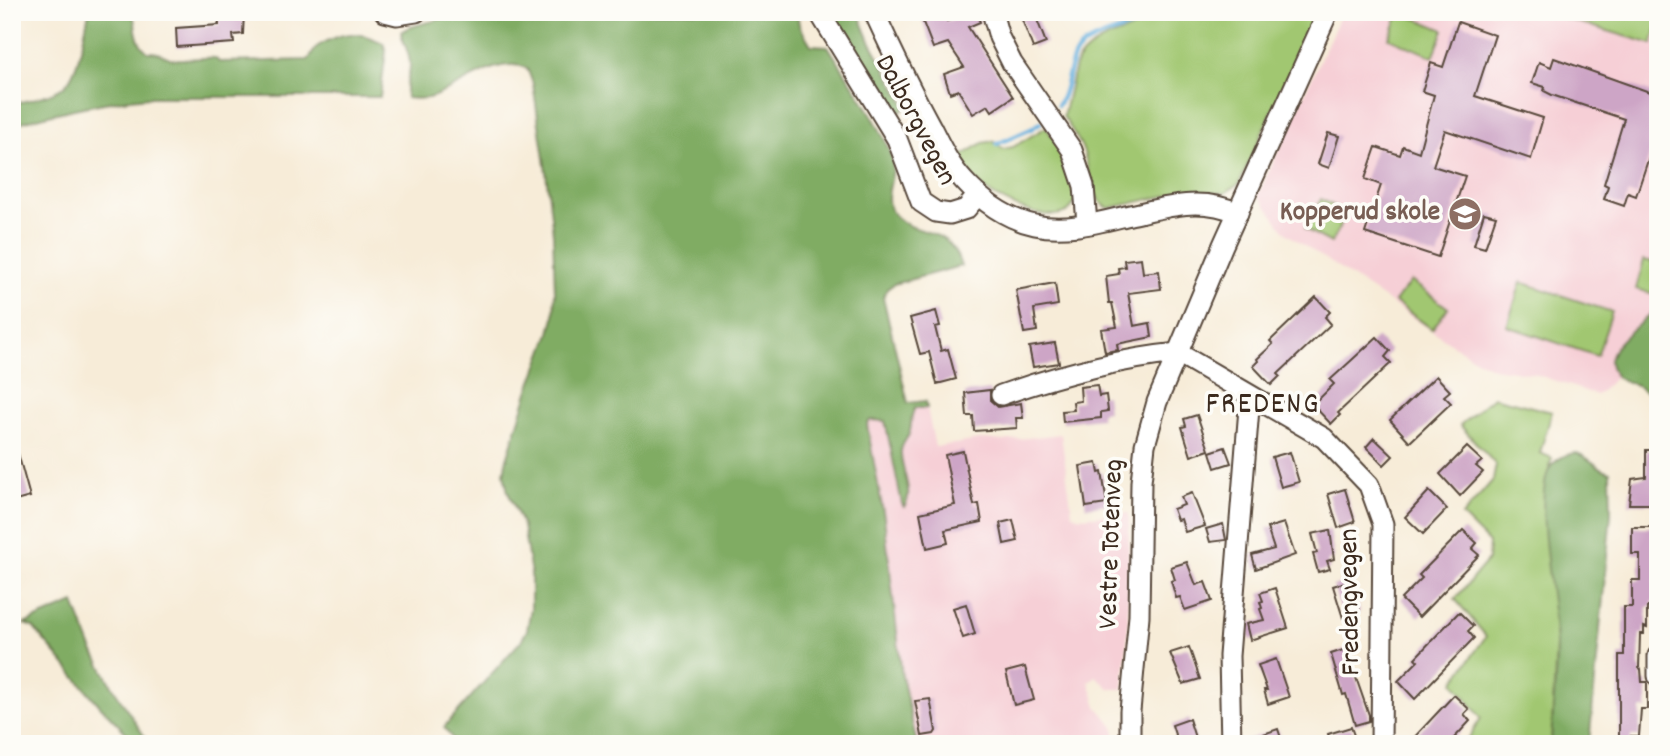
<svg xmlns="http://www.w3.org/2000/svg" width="1670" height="756" viewBox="0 0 1670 756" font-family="Dekko,sans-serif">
  <rect width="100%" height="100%" fill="#fdfcf7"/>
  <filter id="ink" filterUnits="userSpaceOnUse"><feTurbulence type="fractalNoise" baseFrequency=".0143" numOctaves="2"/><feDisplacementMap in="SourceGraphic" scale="14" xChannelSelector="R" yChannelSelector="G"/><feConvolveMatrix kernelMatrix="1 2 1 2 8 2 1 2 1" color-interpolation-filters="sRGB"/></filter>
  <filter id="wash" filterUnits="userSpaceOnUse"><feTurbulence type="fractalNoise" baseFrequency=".00686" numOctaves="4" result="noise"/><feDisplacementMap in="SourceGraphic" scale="28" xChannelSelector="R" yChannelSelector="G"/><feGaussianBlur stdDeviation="1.57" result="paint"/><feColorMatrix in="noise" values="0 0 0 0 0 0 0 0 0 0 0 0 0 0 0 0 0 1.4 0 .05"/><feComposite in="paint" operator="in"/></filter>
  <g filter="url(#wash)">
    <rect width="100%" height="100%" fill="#f7ecd8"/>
    <g fill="#f6cfd6">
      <polygon points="1342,12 1658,12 1658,306 1651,315 1625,336 1610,365 1616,377 1597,395 1535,374 1493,368 1473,358 1286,233 1258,195"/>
      <polygon points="915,408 927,408 935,447 986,439 1002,441 1061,434 1072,513 1079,517 1129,513 1128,629 1123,689 1110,689 1096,676 1089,682 1097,706 1114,727 1116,744 917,744 902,676 884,517 867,425 869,420 885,421 892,463 902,504 904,507 901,446 911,430 910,415"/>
    </g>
    <g fill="#a1c771" stroke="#6e7848" stroke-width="2">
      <path d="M1160 12H1317L1239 184 1225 193 1188 191 1109 208C1089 200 1090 168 1083 150 1078 137 1069 127 1063 116L1075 66C1089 34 1136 35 1160 12Z"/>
      <polygon points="1400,12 1444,30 1433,57 1389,38"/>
      <polygon points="1543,12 1658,12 1658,24 1652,44"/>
      <path d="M1046 127C1058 146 1075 167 1076 191 1077 240 996 202 979 184 972 177 966 166 960 157L983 143 993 141 1003 149 1013 147Z"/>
      <polygon points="1321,199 1347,213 1331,243 1305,229"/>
      <polygon points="1644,260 1658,263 1658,279 1654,294 1636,289"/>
      <polygon points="1411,281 1448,308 1432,329 1395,302"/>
      <polygon points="1521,282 1612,312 1597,356 1507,326"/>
      <polygon points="1493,397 1552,412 1540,453 1552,458 1546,481 1556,645 1551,744 1465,744 1481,718 1454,682 1486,636 1455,599 1488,560 1489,543 1462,516 1493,480 1496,465 1460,425"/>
    </g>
    <g fill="#80ac63" stroke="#5e6b40" stroke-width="2">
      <path d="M89 12H132C138 27 133 40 148 52 163 51 164 58 174 59 188 60 201 57 215 58L219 62 308 60C312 56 314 49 318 46 343 31 357 30 383 43L386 51 380 97H149C102 101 57 112 12 125V104C28 100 46 97 60 89 79 78 84 32 89 12Z"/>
      <path d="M455 12H797L799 25 811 45 828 46C850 82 879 119 892 159 897 176 881 197 892 212 914 240 948 221 961 266L894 284 887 289 883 297 908 403 926 401 927 408H915C909 417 913 424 909 434 906 441 900 445 901 454 901 470 915 493 904 507L902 504 885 421 870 420 867 425 884 517 902 676 917 744H456L444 727 521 641 527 630 531 608V574L523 526 508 492 504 474 506 462 528 392 550 333 554 317 555 292 553 234 546 172 533 84 527 68C496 54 457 91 428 98 421 99 413 99 406 98 404 87 410 76 410 65 410 52 403 44 401 32 414 22 438 24 455 12Z"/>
      <polygon points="832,12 858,12 870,41 905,104 904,110 899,112 892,109"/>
      <path d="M1658 306V403L1641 388 1616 377C1613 372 1610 367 1610 361 1611 341 1646 322 1658 306Z"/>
      <path d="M1577 453C1590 458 1597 468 1610 472L1611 514 1589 744H1551C1553 711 1556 679 1556 646 1556 608 1532 497 1550 468 1556 459 1566 454 1577 453Z"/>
      <polygon points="74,603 92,649 114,689 146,739 140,744 137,744 101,707 33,627 24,624"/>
    </g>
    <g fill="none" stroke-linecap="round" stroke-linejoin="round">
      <g stroke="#66b0de" stroke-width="4.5">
        <path d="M1058 105C1069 90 1066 67 1077 52 1092 33 1136 31 1157 12"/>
        <polyline points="997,144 1031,129 1041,122"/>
      </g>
    </g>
    <g id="blocks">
      <g fill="#cda5c6">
        <polygon points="218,12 244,12 243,34 233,35 234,43 177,47 176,28 219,25"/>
        <polygon points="919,12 944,12 947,21 976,12 980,22 968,27 1013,97 992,111 988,105 973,114 958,90 950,93 944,74 964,67 948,43 933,48"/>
        <polygon points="1019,12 1034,12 1046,43 1033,48"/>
        <polygon points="1458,22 1495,35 1475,96 1543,118 1531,159 1445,130 1433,166 1465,176 1438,257 1365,233 1381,185 1365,179 1376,147 1400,155 1403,146 1419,152 1434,95 1422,91 1431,63 1443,67"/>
        <polygon points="1554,58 1658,95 1658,130 1636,196 1628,193 1624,206 1604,199 1608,186 1604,184 1624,119 1552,95 1544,91 1545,87 1532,83 1539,62 1551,67"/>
        <polygon points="1328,133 1339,136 1329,168 1318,164"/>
        <polygon points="1484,213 1496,216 1485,248 1474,245"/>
        <polygon points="1141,258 1143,273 1159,271 1161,289 1128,293 1134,326 1150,323 1152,337 1117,344 1118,350 1105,352 1101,329 1117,327 1112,303 1109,303 1106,276 1119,274 1118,268 1125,267 1124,260"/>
        <polygon points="1055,283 1058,305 1034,309 1037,331 1024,333 1016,290"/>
        <polygon points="1316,297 1330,312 1325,317 1331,324 1278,374 1280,376 1271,385 1253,366 1258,361 1257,359 1273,344 1270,341"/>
        <polygon points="936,311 940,326 935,327 941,351 948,349 956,379 937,384 929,352 920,354 910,318"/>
        <polygon points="1377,337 1390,351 1385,357 1391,363 1338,413 1340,415 1331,424 1313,405 1334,384 1330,380"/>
        <polygon points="1055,343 1059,363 1033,367 1029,347"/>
        <polygon points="1436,376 1450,391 1444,396 1451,403 1410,442 1390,420"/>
        <polygon points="1097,385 1099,396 1106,395 1108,411 1101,412 1101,418 1063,422 1062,411 1074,410 1073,402 1081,401 1080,387"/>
        <polygon points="990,390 990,400 998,407 1021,403 1023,418 1016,418 1017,428 974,431 973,416 967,416 965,393"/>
        <polygon points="1197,415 1209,450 1191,456 1182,427 1186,426 1184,419"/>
        <polygon points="1374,438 1393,456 1384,465 1366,447"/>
        <polygon points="16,446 30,497 12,502 12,447"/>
        <polygon points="1225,447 1231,463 1215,468 1210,452"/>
        <polygon points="1467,447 1482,461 1476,466 1483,472 1460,496 1440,474"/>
        <polygon points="1646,450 1658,450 1658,504 1629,504 1632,479 1646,477"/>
        <polygon points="963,451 974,505 979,504 982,522 945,530 948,543 927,548 920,513 955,505 945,455"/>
        <polygon points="1290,452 1299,482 1281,487 1272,457"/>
        <polygon points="1097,463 1099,473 1102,472 1107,504 1086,507 1080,466"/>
        <polygon points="1345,489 1355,522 1338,528 1328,494"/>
        <polygon points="1429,491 1447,509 1423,534 1405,517"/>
        <polygon points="1192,493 1205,526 1185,532 1181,519 1177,520 1173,509 1184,505 1181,497"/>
        <polygon points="1013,520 1018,541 1004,544 1000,523"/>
        <polygon points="1284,523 1295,555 1256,569 1252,555 1274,549 1267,528"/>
        <polygon points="1223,524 1226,540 1210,542 1206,529"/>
        <polygon points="1632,527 1653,527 1655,554 1658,554 1658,581 1655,581 1655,601 1653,601 1652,607 1647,607 1647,628 1644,627 1644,634 1640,634 1639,668 1641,669 1642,682 1647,682 1647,709 1641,709 1639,736 1631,736 1631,744 1619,744 1619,655 1624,655 1624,607 1632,607 1632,580 1640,580 1640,554 1632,554"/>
        <polygon points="1330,530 1334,559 1327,561 1330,569 1318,572 1313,554 1317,553 1312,534"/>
        <polygon points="1463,530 1477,543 1472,549 1479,555 1419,617 1401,599 1422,578 1419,575"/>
        <polygon points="1187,562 1196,585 1205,582 1212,601 1185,610 1180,597 1176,598 1171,581 1175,580 1171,567"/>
        <polygon points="1352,580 1360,612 1343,618 1333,586"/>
        <polygon points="1275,588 1288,628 1250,640 1246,624 1264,620 1260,609 1262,608 1260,602 1263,601 1260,593"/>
        <polygon points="966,604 975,634 963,638 953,608"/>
        <polygon points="1459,612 1473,626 1468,631 1474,638 1415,699 1398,681 1418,661 1415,658"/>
        <polygon points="1189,647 1200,679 1183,684 1170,653"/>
        <polygon points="1346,649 1369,715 1369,721 1355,725 1346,694 1343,695 1331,654"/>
        <polygon points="1276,659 1289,697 1268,704 1264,690 1267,690 1258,665"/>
        <polygon points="1025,667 1034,700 1014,705 1006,672"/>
        <polygon points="1454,695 1469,709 1464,714 1470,721 1457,735 1448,744 1408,744"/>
        <polygon points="930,699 936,731 934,734 922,736 915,701"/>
        <polygon points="1189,719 1197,744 1178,744 1172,725"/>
        <polygon points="1351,727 1357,744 1331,744 1328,734"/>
        <polygon points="1278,729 1283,744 1243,744 1243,741"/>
      </g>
    </g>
  </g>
  <g filter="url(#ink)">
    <use href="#blocks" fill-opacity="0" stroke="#57473a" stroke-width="2"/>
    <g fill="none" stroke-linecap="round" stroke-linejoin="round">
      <defs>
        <g id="minor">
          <polyline points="385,12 397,15 416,12"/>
          <polyline points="819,12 897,139 921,202 936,212 950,214 966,209 978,195"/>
          <path d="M874 12C892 51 910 89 931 127 940 145 950 166 964 181 983 202 1007 219 1035 225 1066 232 1100 222 1130 215 1167 207 1201 196 1238 213"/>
          <polyline points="992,12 999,37 1012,63 1072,150 1084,186 1087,224"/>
          <path d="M1001 395C1058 375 1118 359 1178 353L1324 438 1369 485 1383 524 1381 744"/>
          <polyline points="1658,656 1658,676"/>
          <polyline points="1130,744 1130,711 1139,616 1141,482 1145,445 1157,402 1223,245 1328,12"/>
          <polyline points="1231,744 1229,656 1250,396"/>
        </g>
      </defs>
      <use href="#minor" stroke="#57473a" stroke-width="23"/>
      <use href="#minor" stroke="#fff" stroke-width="19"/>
    </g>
  </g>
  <defs>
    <symbol id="school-disc" viewBox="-11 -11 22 22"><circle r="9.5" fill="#8d6e63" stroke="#fdfcf7"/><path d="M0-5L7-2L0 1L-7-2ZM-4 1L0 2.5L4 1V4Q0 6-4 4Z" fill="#fff"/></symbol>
  </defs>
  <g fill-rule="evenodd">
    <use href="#school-disc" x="1446" y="195" width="38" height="38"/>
  </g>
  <g text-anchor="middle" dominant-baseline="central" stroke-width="7" stroke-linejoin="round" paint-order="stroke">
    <g font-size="28" fill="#3b2a1e" stroke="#fdfcf7">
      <text transform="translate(914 121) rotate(62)">Dalborgvegen</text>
      <text transform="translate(1113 544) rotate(-88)">Vestre Totenveg</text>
      <text transform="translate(1352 602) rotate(-91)">Fredengvegen</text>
    </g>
    <g font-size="28" font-weight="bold" fill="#785e54" stroke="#fdfcf7" text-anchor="end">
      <text x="1440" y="214">Kopperud skole</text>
    </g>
    <g font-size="30" letter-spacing="2" fill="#3b2a1e" stroke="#fdfcf7">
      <text x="1263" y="406">FREDENG</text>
    </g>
  </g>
  <rect width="1670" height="756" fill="none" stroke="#fdfcf7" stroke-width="42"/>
</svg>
